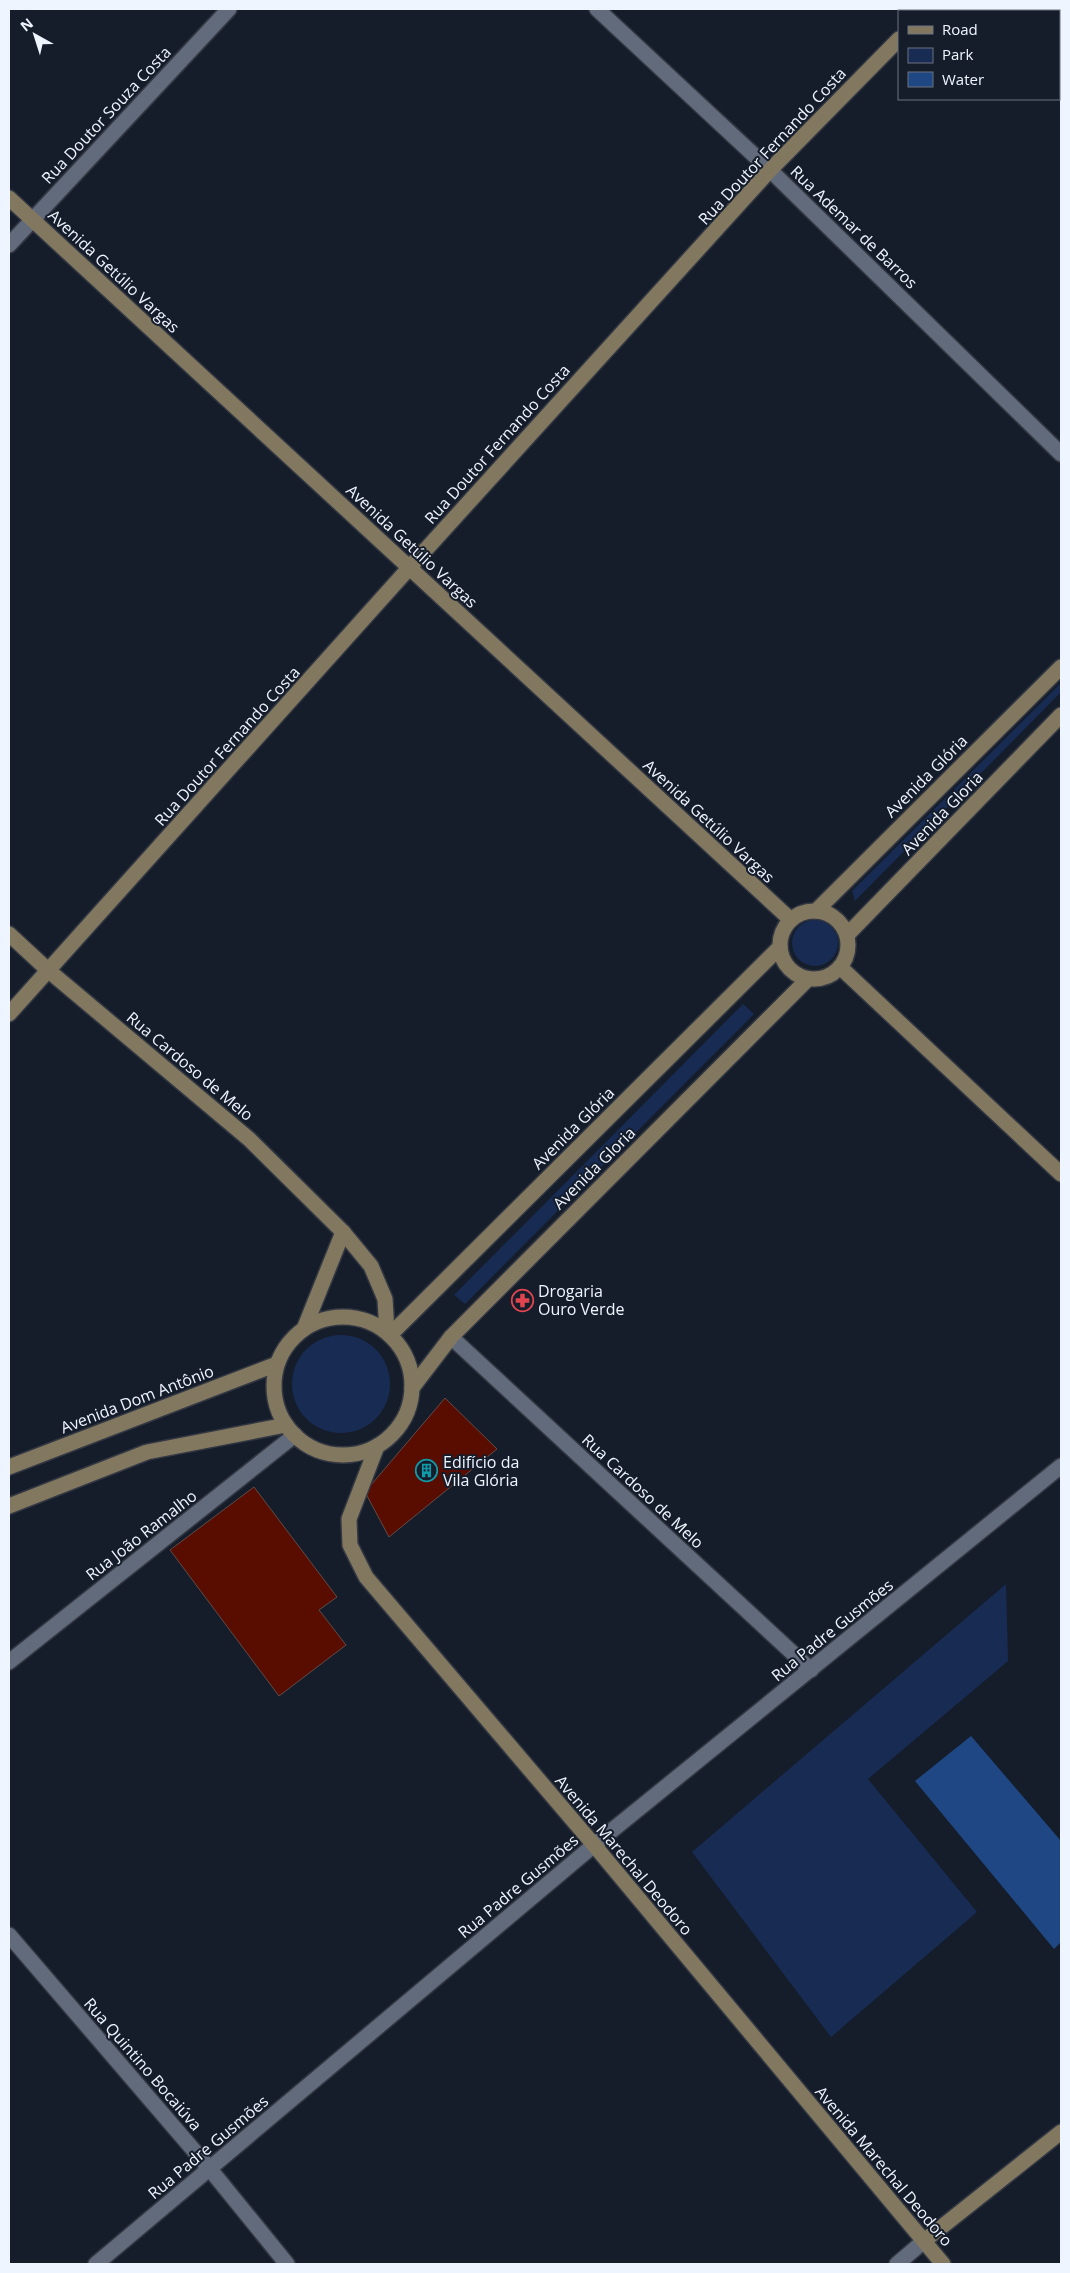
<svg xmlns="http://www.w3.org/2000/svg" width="1070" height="2273" viewBox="0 0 1070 2273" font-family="'Open Sans',sans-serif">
  <rect width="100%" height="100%" fill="#151d2b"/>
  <g fill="#182b53">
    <polygon points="1061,683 1061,692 855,901 852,891"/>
    <circle cx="815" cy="943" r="23"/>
    <polygon points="743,1004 754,1014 465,1304 454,1295"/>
    <circle cx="341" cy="1384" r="49"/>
    <polygon points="1006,1584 1008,1661 868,1779 977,1912 831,2037 692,1852"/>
  </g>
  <polygon fill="#1f4783" points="971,1736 1061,1841 1061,1942 1054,1949 915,1781"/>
  <g fill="#590d00" stroke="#604c47">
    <polygon points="445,1398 497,1449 389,1537 365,1492"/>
    <polygon points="254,1487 337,1597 319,1610 346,1645 279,1696 170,1550"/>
  </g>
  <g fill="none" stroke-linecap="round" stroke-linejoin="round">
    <defs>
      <g id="street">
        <polyline points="597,9 770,170 1061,454"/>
        <polyline points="9,245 229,9"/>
        <polyline points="451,1337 811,1670"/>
        <polyline points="9,1662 295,1435"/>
        <polyline points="9,1935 209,2168 287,2264"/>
        <polyline points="96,2264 594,1845 1061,1466"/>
        <polyline points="897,2264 924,2241"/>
      </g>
      <g id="secondary">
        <polyline points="925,11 928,9"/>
        <polyline points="9,198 791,920"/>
        <polyline points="816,911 1061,667"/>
        <circle cx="814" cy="945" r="34"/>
        <polyline points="9,934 49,971 249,1139 343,1232 371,1266 385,1299 387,1332"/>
        <polyline points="847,935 1061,715"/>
        <polyline points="840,967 1061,1174"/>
        <polyline points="9,1014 410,567 770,170 899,39"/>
        <circle cx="343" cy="1386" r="69"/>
        <polyline points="304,1329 343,1232"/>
        <polyline points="390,1335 780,947"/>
        <polyline points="412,1388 451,1337 808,979"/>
        <polyline points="377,1446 349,1519 350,1545 366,1577 594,1845 943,2264"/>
        <polyline points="9,1467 277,1364"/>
        <polyline points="9,1506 147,1452 286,1425"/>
        <polyline points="924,2241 1061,2132"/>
      </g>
    </defs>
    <use href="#street" stroke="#323742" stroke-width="18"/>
    <use href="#secondary" stroke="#323742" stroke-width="18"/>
    <use href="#street" stroke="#626b7c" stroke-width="15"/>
    <use href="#secondary" stroke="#827860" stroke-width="15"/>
  </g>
  <defs>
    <symbol id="pharmacy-ring" viewBox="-11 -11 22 22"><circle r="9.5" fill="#151d2b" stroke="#e0444e" stroke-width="1.5"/><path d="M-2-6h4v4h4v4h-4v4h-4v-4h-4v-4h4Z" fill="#e0444e"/></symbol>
    <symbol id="building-ring" viewBox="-11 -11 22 22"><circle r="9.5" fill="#151d2b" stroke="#0f9aa8" stroke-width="1.5"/><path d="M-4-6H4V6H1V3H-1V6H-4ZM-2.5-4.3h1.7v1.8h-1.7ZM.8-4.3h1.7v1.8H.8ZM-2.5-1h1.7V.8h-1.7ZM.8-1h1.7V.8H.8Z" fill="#0f9aa8"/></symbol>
  </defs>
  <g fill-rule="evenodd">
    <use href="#pharmacy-ring" x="510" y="1288" width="25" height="25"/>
    <use href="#building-ring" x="414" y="1458" width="25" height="25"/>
  </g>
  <g text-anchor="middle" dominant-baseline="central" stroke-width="4" stroke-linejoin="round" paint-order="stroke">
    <g font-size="16" fill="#eff5ff" stroke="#151d2b">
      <text transform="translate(106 115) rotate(-47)">Rua Doutor Souza Costa</text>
      <text transform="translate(772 146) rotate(-47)">Rua Doutor Fernando Costa</text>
      <text transform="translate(854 227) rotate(44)">Rua Ademar de Barros</text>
      <text transform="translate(114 271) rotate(43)">Avenida Getúlio Vargas</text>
      <text transform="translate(497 444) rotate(-48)">Rua Doutor Fernando Costa</text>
      <text transform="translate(412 546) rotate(43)">Avenida Getúlio Vargas</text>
      <text transform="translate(227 746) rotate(-48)">Rua Doutor Fernando Costa</text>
      <text transform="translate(926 776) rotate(-45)">Avenida Glória</text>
      <text transform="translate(942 813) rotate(-46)">Avenida Gloria</text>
      <text transform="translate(709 821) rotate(43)">Avenida Getúlio Vargas</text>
      <text transform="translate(190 1066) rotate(40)">Rua Cardoso de Melo</text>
      <text transform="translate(573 1128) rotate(-45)">Avenida Glória</text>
      <text transform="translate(594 1168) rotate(-45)">Avenida Gloria</text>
      <text transform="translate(137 1399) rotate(-21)">Avenida Dom Antônio</text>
      <text transform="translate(643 1491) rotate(43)">Rua Cardoso de Melo</text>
      <text transform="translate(141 1535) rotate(-38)">Rua João Ramalho</text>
      <text transform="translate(832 1630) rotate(-39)">Rua Padre Gusmões</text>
      <text transform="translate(624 1855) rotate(50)">Avenida Marechal Deodoro</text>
      <text transform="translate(518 1886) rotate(-40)">Rua Padre Gusmões</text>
      <text transform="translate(143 2064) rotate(49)">Rua Quintino Bocaiúva</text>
      <text transform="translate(208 2147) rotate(-40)">Rua Padre Gusmões</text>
      <text transform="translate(884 2166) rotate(50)">Avenida Marechal Deodoro</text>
    </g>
    <g font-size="16" fill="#eff5ff" stroke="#151d2b" text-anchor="start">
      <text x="538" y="1291">Drogaria<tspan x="538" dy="18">Ouro Verde</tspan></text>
      <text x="443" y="1462">Edifício da<tspan x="443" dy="18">Vila Glória</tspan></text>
    </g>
  </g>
  <rect width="1070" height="2273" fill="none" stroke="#eff5ff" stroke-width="20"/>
  <rect x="898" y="10" width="162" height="90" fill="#151d2b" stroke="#6c7380"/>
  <rect x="908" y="26" width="25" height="8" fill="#827860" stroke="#6c7380"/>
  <text x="942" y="35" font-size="15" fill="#eff5ff">Road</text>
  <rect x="908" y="48" width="25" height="15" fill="#182b53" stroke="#6c7380"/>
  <text x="942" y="60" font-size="15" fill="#eff5ff">Park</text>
  <rect x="908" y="72" width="25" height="15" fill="#1f4783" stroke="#6c7380"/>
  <text x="942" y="85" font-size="15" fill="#eff5ff">Water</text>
  <g transform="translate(35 35) rotate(321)" stroke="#151d2b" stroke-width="4" paint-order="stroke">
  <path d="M0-4L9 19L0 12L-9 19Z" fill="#eff5ff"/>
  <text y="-8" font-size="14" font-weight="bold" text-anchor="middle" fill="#eff5ff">N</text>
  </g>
</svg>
